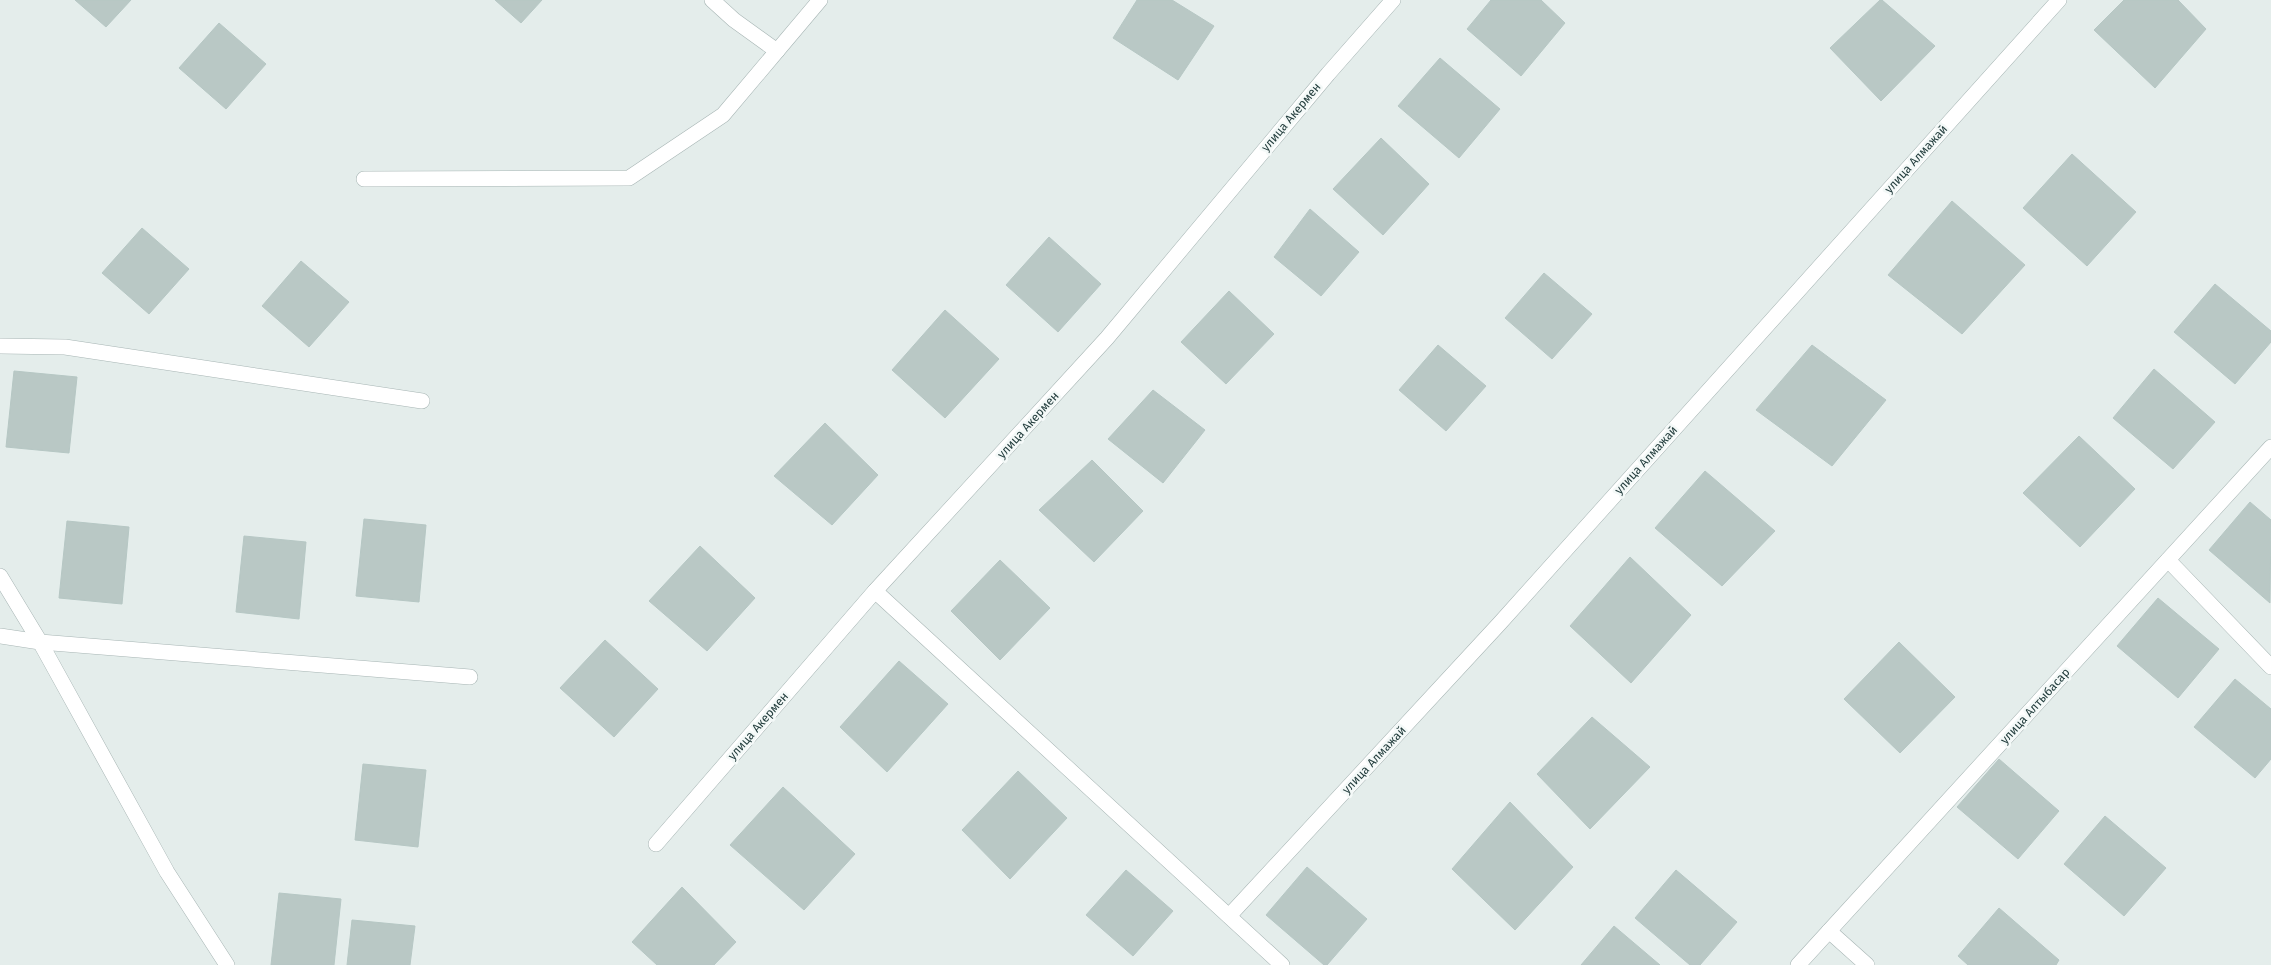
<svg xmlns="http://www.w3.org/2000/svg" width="2271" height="965" viewBox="0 0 2271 965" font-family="'Fira Sans',sans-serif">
  <rect width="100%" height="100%" fill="#e4edeb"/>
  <g fill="#b9c8c5" stroke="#b6c7c4">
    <polygon points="75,0 131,0 106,27"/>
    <polygon points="495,0 542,0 521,23"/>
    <polygon points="1137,0 1172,0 1214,26 1178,80 1113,38"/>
    <polygon points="1491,0 1541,0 1565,23 1521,76 1467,29"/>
    <polygon points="1880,0 1882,0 1935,46 1881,101 1830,48"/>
    <polygon points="2124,0 2178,0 2206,29 2155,88 2094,30"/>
    <polygon points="219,23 266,64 226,109 179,68"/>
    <polygon points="1440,58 1500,109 1459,158 1398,106"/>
    <polygon points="1381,138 1429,184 1383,235 1333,189"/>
    <polygon points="2072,154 2136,212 2087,266 2023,208"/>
    <polygon points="1952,201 2025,265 1962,334 1888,275"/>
    <polygon points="1310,209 1359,252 1321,296 1274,257"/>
    <polygon points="142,228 189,269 149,314 102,273"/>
    <polygon points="1049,237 1101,284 1058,332 1006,285"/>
    <polygon points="301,261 349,302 309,347 262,306"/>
    <polygon points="1544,273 1592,314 1552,359 1505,318"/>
    <polygon points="2215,284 2271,331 2271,342 2235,384 2174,332"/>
    <polygon points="1229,291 1274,334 1226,384 1181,342"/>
    <polygon points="945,310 999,359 945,418 892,370"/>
    <polygon points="1438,345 1486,386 1446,431 1399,390"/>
    <polygon points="1812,345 1886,400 1832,466 1756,410"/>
    <polygon points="2154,369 2215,422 2173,469 2113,418"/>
    <polygon points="14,371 77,377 69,453 6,447"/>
    <polygon points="1153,390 1205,430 1163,483 1108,439"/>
    <polygon points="825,423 878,475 832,525 774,476"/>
    <polygon points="2079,436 2135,489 2080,547 2023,493"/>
    <polygon points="1092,460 1143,511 1094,562 1039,510"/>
    <polygon points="1705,471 1775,531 1722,586 1655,528"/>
    <polygon points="2250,502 2271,520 2270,603 2209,550"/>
    <polygon points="364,519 426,525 419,602 356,596"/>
    <polygon points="67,521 129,527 122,604 59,598"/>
    <polygon points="244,536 306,542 299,619 236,612"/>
    <polygon points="700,546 755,598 707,651 649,601"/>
    <polygon points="1630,557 1691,615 1631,683 1570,626"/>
    <polygon points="1000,560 1050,608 1000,660 951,611"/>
    <polygon points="2158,598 2219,649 2178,698 2117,646"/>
    <polygon points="605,640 658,689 614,737 560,688"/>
    <polygon points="1899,642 1955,697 1900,753 1844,699"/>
    <polygon points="899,661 948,704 887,772 840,727"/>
    <polygon points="2235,679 2271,709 2271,759 2255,778 2194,727"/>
    <polygon points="1592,717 1650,767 1590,829 1537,774"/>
    <polygon points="1999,759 2059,811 2018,859 1957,807"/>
    <polygon points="363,764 426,770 418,847 355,840"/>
    <polygon points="1018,771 1067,818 1010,879 962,830"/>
    <polygon points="783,787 855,854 804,910 730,845"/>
    <polygon points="1510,802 1573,867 1515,930 1452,869"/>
    <polygon points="2105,816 2166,868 2124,916 2064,864"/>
    <polygon points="1307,867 1367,919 1327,965 1324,965 1266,915"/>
    <polygon points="1126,870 1173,911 1133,956 1086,915"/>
    <polygon points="1676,870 1737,922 1700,965 1690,965 1635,918"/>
    <polygon points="682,887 736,942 714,965 657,965 632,942"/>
    <polygon points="279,893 341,899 334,965 271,965"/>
    <polygon points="1999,908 2059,960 2056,965 1968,965 1958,956"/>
    <polygon points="352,920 415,926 410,965 347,965"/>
    <polygon points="1614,926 1660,965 1581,965"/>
  </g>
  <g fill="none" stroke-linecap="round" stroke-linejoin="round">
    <defs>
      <g id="lane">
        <polyline points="364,179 629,178 723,115 777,51"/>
        <polyline points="0,346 65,347 422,401"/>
        <polyline points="0,636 40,642 470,677"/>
      </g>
      <g id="street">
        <polyline points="712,0 734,20 777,51 820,0"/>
        <polyline points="2168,560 2271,667"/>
        <polyline points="0,576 40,642 167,872 227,965"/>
        <polyline points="875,591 1282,965"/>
        <polyline points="656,844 875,591 1107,338 1328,74 1393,0"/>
        <polyline points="1229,916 1500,623 2059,0"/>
        <polyline points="1829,931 1867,965"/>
        <polyline points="1798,965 2271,447"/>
      </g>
    </defs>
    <use href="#lane" stroke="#a7b5b4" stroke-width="16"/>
    <use href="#street" stroke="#a7b5b4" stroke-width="16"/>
    <use href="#lane" stroke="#fff" stroke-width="15"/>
    <use href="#street" stroke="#fff" stroke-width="15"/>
  </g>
  <g text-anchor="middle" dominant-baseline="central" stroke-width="5" stroke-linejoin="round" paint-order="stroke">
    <g font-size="12" fill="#243e3e" stroke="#f4f9f8">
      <text transform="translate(1291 117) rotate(-50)">улица Акермен</text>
      <text transform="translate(1916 159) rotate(-48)">улица Алмажай</text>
      <text transform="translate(1028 425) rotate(-48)">улица Акермен</text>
      <text transform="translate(1646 460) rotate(-48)">улица Алмажай</text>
      <text transform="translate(2035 706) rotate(-48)">улица Алтыбасар</text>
      <text transform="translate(758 726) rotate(-49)">улица Акермен</text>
      <text transform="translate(1374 760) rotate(-47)">улица Алмажай</text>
    </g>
  </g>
</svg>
